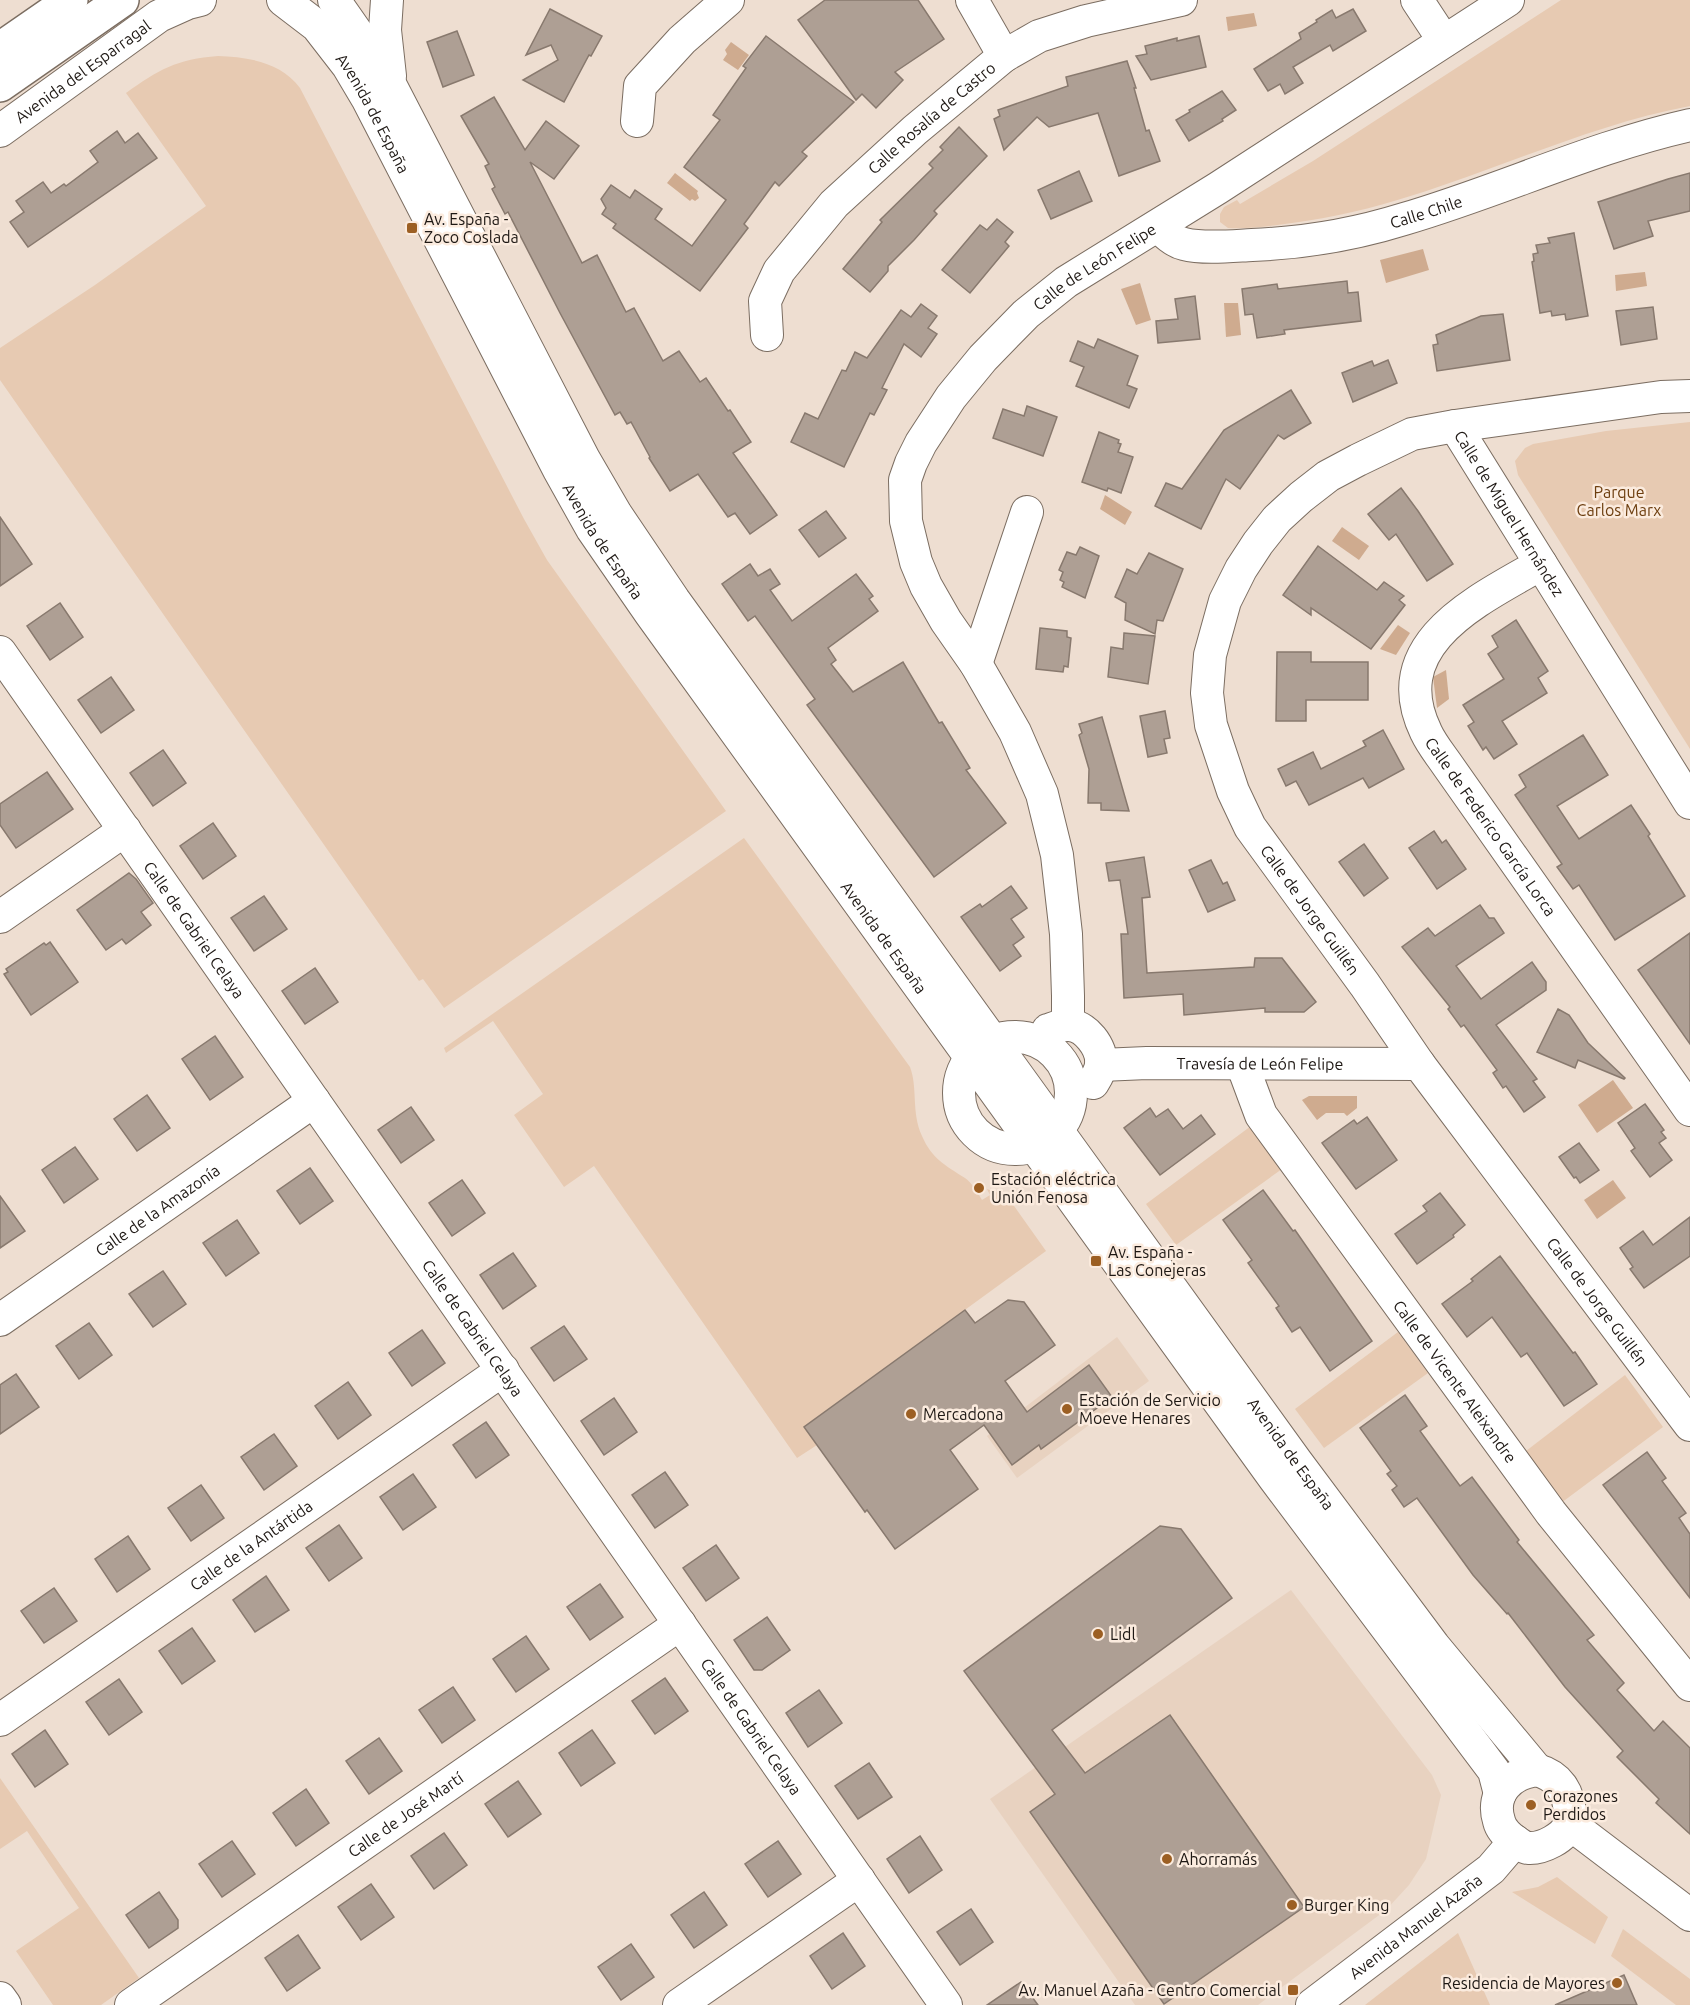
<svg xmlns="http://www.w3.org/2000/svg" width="1690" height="2005" viewBox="0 0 1690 2005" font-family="Ubuntu,sans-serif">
  <rect width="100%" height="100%" fill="#eeded1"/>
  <g fill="#e8d2c0">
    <polygon points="1117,1337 1149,1381 1017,1478 987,1436"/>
    <polygon points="1291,1590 1432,1775 1441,1795 1426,1859 1409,1885 1386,1910 1258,2005 1135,2005 990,1799"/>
  </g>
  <g fill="#e7cab2">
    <path d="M1561 0H1690V106C1553 132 1432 206 1292 223 1271 226 1249 229 1228 228L1220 222V214L1224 207 1237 200 1240 204 1313 161Z"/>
    <path d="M218 56C248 57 281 62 300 88L524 519 547 560 726 811 444 1008 423 979 419 981 0 380V348L95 285 206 206 126 93C158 70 177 59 218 56Z"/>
    <polygon points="1690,422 1690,749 1518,475 1515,461 1525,448 1533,444 1606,431"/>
    <path d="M744 838 910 1067C918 1088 911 1112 922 1136 932 1159 945 1165 965 1178 972 1183 978 1193 982 1200L990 1195 987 1189 1007 1196 1046 1251 804 1427 817 1445 797 1458 594 1166 564 1187 514 1115 543 1094 493 1021 446 1053 444 1048Z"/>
    <polygon points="1251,1126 1282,1169 1176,1245 1146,1204"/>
    <polygon points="1398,1332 1428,1373 1324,1448 1295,1409"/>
    <polygon points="1625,1375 1663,1427 1557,1506 1518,1457"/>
    <polygon points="0,1778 139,1978 101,2005 53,2005 16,1951 79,1908 27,1831 0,1849"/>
    <polygon points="1557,1877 1608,1917 1595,1944 1512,1892 1538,1887"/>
    <polygon points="1623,1929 1690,1979 1690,2005 1676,2005 1611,1956"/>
    <polygon points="1458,1933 1490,2005 1365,2005"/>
  </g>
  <g fill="#cfab8f">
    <polygon points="1254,13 1257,26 1228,31 1226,17"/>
    <polygon points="731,42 749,55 738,70 723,60 727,54 725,50"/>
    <polygon points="675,173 698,191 697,193 699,198 695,201 692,199 690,201 667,183"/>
    <polygon points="1423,249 1429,270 1386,283 1380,260"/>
    <polygon points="1645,272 1647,286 1616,291 1615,275"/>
    <polygon points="1140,283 1151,320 1136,325 1121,289"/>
    <polygon points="1224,303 1238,303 1241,335 1226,337"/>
    <polygon points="1105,495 1132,512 1125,525 1100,509"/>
    <polygon points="1342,527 1369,546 1359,560 1332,541"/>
    <polygon points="1398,625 1410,633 1396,655 1380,649"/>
    <polygon points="1446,670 1449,699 1437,708 1433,677"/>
    <polygon points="1613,1080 1633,1108 1597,1133 1578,1105"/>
    <polygon points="1309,1096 1357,1096 1357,1108 1347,1116 1344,1113 1326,1113 1317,1120 1302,1100"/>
    <polygon points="1613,1180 1626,1198 1597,1219 1584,1200"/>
  </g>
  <g fill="#ae9f94" stroke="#88796e" stroke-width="1.5">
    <polygon points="825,0 918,0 944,39 895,72 903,80 876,108 862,94 856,100 798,20"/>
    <polygon points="550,9 602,36 591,56 589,55 564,102 523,80 558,60 551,45 526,55"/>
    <polygon points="1353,9 1366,31 1333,51 1330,45 1293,67 1303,83 1285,94 1280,84 1268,91 1254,69 1301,39 1299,33 1317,22 1316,20 1332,10 1336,18"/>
    <polygon points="457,31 474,75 443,87 427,42"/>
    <polygon points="766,36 854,102 802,152 807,156 779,186 775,182 744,224 748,228 700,291 613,228 616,224 602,214 606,208 601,199 611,185 630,198 635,190 662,209 655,219 692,246 726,200 684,167 720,120 713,115 746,68 743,66"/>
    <polygon points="1199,36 1206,67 1151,80 1136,56 1147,54 1145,46 1177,38 1177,41"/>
    <polygon points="1127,61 1136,88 1134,88 1146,131 1149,130 1160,161 1119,176 1098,113 1049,127 1037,117 1004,150 994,119 1000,116 998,110 1068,86 1066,77"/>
    <polygon points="1222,91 1236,110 1222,119 1223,121 1189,141 1176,120 1190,112 1189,110"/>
    <polygon points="494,97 525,150 546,121 579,146 554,179 530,162 582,263 597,255 626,312 634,308 663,361 679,351 700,382 706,378 728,411 730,410 751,442 733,453 777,515 750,534 735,513 728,517 698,474 670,491 649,458 650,457 631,422 627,424 620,412 615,415 560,313 508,212 505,214 492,189 495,187 485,166 489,164 461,116"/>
    <polygon points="959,127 987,156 934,211 937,214 914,240 888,266 888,271 870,292 843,269 882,222 880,220 933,168 929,164 943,150 940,147"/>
    <polygon points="117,131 125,143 138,133 157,158 28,247 10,222 24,212 16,201 43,182 51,193 64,184 66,186 98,162 90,151"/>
    <polygon points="1079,171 1092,201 1051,219 1038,190"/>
    <polygon points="1690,173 1690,211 1648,221 1653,236 1614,249 1598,202 1668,179"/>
    <polygon points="997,219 1013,232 1005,242 1009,246 970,293 942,270 980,225 987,230"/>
    <polygon points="1574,233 1588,316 1566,320 1565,314 1552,316 1551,311 1540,313 1532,262 1534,261 1533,254 1538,253 1536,245 1550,243 1548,238"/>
    <polygon points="1347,281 1348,293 1358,292 1361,321 1284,330 1285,334 1257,338 1253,314 1245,315 1242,289 1277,284 1278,289"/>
    <polygon points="1195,296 1200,339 1158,343 1156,321 1178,319 1175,299"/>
    <polygon points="921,304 937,316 928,328 937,334 921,357 904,344 882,388 887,390 874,415 870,413 844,467 791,442 805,413 818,419 842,370 846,371 855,352 867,358 901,310 911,317"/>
    <polygon points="1653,307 1657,339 1621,345 1616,311"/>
    <polygon points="1503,314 1510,360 1437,371 1433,345 1438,344 1436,335 1481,316"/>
    <polygon points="1098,339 1138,356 1127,385 1137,389 1129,408 1076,386 1084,367 1070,361 1078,341 1094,348"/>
    <polygon points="1388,360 1397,383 1353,402 1342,373 1372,361 1374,366"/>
    <polygon points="1291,390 1311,423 1284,439 1278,435 1240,489 1226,479 1201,529 1155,506 1166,483 1182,489 1224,430"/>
    <polygon points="1027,406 1057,417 1043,456 993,438 1003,409 1024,416"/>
    <polygon points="1099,432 1119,440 1118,443 1121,444 1118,452 1133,457 1121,493 1108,488 1107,491 1082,482"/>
    <polygon points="1401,488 1418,511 1453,564 1427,581 1396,534 1389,540 1368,514"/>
    <polygon points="826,511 846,538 819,557 799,530"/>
    <polygon points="0,517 32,564 0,586"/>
    <polygon points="1318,546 1377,590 1384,582 1404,596 1399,600 1405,605 1371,649 1311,608 1311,615 1283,595"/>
    <polygon points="1080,547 1099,556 1085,598 1062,587 1064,582 1060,580 1063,572 1059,570 1067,552 1076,555"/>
    <polygon points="1149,553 1183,569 1163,621 1157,620 1155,634 1125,620 1126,603 1115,597 1127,569 1137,574"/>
    <polygon points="750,564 758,576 770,569 780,584 770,590 792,621 856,574 873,596 869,599 878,611 828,648 836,660 831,664 853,692 903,662 939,723 942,722 970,768 966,770 1006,823 934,877 807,705 815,699 755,616 748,621 722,584"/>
    <polygon points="60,603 83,637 50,660 27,626"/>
    <polygon points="1516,620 1548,671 1538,678 1547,693 1502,721 1517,744 1494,759 1486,747 1483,750 1468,726 1474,722 1463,705 1504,679 1488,654 1498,647 1492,636"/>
    <polygon points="1040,628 1067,631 1067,637 1071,638 1068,667 1064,666 1063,672 1036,669"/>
    <polygon points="1124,633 1155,636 1148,684 1108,677 1111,647 1123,649"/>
    <polygon points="1277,652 1311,652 1311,662 1368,662 1368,700 1306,700 1306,721 1276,721"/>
    <polygon points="111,677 134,710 101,733 78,700"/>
    <polygon points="1165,711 1170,738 1164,739 1167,753 1148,757 1140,716"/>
    <polygon points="1102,717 1129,811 1101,810 1101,803 1088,803 1089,769 1079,735 1082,733 1079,724"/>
    <polygon points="1383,730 1404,769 1369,788 1363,778 1309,805 1296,781 1286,786 1278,769 1313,752 1321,769 1366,746 1363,741"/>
    <polygon points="1583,735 1608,775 1557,806 1579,839 1631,805 1650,834 1648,836 1685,896 1615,940 1579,885 1573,889 1557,867 1562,864 1515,795 1526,787 1519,775"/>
    <polygon points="163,750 186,783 153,806 130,773"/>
    <polygon points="47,772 73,809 16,848 0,825 0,804"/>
    <polygon points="213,823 236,856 203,879 180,846"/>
    <polygon points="1434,831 1442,843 1446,840 1466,869 1437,889 1409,848"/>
    <polygon points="1364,844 1388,878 1364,896 1339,862"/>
    <polygon points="1144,857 1150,897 1142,898 1147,973 1254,967 1255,958 1282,958 1316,1002 1304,1012 1265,1012 1265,1008 1184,1015 1183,994 1124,998 1121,934 1128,934 1120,880 1109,881 1106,863"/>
    <polygon points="1211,860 1223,884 1227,882 1235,900 1208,912 1189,870"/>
    <polygon points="129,873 136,879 153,903 141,912 151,925 126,944 122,939 106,950 77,910"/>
    <polygon points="1011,886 1027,908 1011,919 1024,937 1013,945 1021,956 1000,971 961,917 980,904 982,907"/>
    <polygon points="264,896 287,929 254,951 231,918"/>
    <polygon points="1480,905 1489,918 1494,918 1504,933 1456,966 1481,999 1532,962 1546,982 1546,990 1496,1025 1537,1079 1533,1081 1545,1097 1524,1112 1506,1086 1503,1088 1493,1073 1497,1070 1464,1025 1461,1027 1448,1009 1450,1007 1402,947 1428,928 1435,936"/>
    <polygon points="1690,933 1690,1044 1638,970"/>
    <polygon points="50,942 78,982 31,1015 4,974 8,972 6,969 44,943 46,945"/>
    <polygon points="315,968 338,1002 305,1024 282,991"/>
    <polygon points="1558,1009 1569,1015 1588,1043 1625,1078 1624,1079 1578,1060 1575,1068 1537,1052"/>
    <polygon points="215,1036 243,1077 210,1100 182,1059"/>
    <polygon points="147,1095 170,1128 137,1151 114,1119"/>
    <polygon points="1645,1104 1664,1130 1661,1132 1666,1138 1659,1143 1672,1160 1650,1177 1631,1151 1635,1148 1618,1123"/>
    <polygon points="411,1107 434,1140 401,1163 378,1130"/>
    <polygon points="1150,1108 1156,1117 1168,1109 1183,1129 1201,1115 1215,1134 1160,1175 1124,1128"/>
    <polygon points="1367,1117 1397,1160 1356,1189 1322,1143 1354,1120 1357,1124"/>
    <polygon points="1579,1143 1599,1170 1580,1183 1576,1177 1574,1178 1559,1157"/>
    <polygon points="75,1147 98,1179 64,1203 42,1170"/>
    <polygon points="310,1168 333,1201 300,1224 277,1191"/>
    <polygon points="462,1180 485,1213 452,1236 429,1203"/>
    <polygon points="1263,1190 1293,1231 1295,1230 1372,1341 1330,1371 1300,1327 1292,1332 1276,1308 1279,1306 1248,1263 1252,1260 1223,1220"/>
    <polygon points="1440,1193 1465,1225 1453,1235 1454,1237 1417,1264 1395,1234 1427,1211 1423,1206"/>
    <polygon points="0,1196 25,1231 0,1248"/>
    <polygon points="1690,1217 1690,1256 1644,1288 1630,1269 1633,1267 1620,1248 1643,1231 1653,1245"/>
    <polygon points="237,1220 259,1253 226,1276 203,1243"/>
    <polygon points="513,1253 536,1286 503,1309 480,1275"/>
    <polygon points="1500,1256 1573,1353 1575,1352 1597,1384 1564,1406 1527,1353 1521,1357 1492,1317 1467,1337 1442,1304 1473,1281 1471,1279"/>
    <polygon points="163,1271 186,1304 153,1327 129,1294"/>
    <polygon points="1008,1300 1024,1302 1055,1345 1005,1381 1027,1412 1089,1365 1112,1397 1041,1449 1039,1445 1012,1465 984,1425 950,1450 978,1489 895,1549 867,1510 865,1512 804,1427 965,1310 975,1323"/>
    <polygon points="89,1323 112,1355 79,1379 56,1346"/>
    <polygon points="564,1326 587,1359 554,1381 531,1348"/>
    <polygon points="422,1330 445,1363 412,1386 389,1353"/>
    <polygon points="16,1374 39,1407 0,1434 0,1385"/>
    <polygon points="348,1382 371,1415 338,1439 315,1406"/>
    <polygon points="1405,1395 1427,1426 1420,1431 1460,1486 1472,1477 1519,1540 1517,1542 1594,1635 1587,1640 1624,1683 1617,1690 1654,1731 1663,1721 1690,1748 1690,1834 1656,1803 1659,1799 1617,1757 1623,1751 1565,1687 1508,1613 1507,1614 1473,1575 1417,1498 1404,1507 1392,1490 1397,1486 1387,1474 1391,1471 1360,1428"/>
    <polygon points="614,1398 637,1432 604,1455 581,1421"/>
    <polygon points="486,1422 509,1455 476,1478 453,1445"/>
    <polygon points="274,1434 297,1466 264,1490 241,1457"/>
    <polygon points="1647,1452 1666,1478 1662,1481 1686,1513 1679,1518 1690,1534 1690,1598 1603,1485"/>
    <polygon points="665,1472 688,1505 655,1528 632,1495"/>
    <polygon points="413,1474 436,1507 403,1530 380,1497"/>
    <polygon points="201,1485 224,1518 191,1541 168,1508"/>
    <polygon points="339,1525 362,1558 329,1581 306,1548"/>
    <polygon points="1160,1526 1181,1529 1232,1598 1052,1730 1085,1773 1170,1715 1304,1907 1164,2004 1030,1812 1055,1794 964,1671"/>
    <polygon points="128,1536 150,1569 117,1592 95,1559"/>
    <polygon points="716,1545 739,1578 706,1601 683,1568"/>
    <polygon points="266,1576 289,1610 255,1632 233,1600"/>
    <polygon points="600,1584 623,1617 590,1640 567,1607"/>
    <polygon points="54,1588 77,1621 44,1643 21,1611"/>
    <polygon points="767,1617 790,1650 762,1670 754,1670 734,1640"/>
    <polygon points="192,1628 215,1661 182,1684 159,1651"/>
    <polygon points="526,1636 549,1669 516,1692 493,1659"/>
    <polygon points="665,1678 688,1711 655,1734 632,1701"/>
    <polygon points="119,1679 142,1712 109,1735 86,1702"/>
    <polygon points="453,1687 475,1720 442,1743 419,1710"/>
    <polygon points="819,1690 842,1723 808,1747 786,1713"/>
    <polygon points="45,1730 68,1764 35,1787 12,1754"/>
    <polygon points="592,1730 615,1763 581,1786 559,1753"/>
    <polygon points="379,1738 402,1771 369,1794 346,1761"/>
    <polygon points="869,1763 892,1797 858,1819 835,1786"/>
    <polygon points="518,1781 541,1814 508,1837 485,1804"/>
    <polygon points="306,1789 329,1823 296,1846 273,1813"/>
    <polygon points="444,1833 467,1865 434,1889 411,1856"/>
    <polygon points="920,1836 942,1870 909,1893 887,1859"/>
    <polygon points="232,1841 255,1874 222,1897 199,1864"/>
    <polygon points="778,1841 801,1874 768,1897 745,1864"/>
    <polygon points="371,1884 394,1917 361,1940 338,1907"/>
    <polygon points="159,1892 178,1920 178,1928 149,1948 126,1915"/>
    <polygon points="704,1892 727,1925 694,1948 671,1915"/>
    <polygon points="971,1909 993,1942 960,1965 937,1932"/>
    <polygon points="843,1933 865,1966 832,1989 810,1956"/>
    <polygon points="298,1935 320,1968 287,1991 265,1958"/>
    <polygon points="631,1944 654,1977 621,2000 598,1967"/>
    <polygon points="1624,1975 1637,2005 1555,2005"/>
    <polygon points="1021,1982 1038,2005 987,2005"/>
  </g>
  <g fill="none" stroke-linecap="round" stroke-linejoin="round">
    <defs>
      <g id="minor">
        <path id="s1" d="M283 0 317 26 348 66 367 98 559 470 592 529 650 613 1274 1478 1494 1771 1500 1794"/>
        <path id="s2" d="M334 0 371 53 391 86 584 459 616 514 674 600 1296 1461 1434 1646 1537 1770"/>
        <polyline points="387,0 385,30 390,76"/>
        <polyline points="972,0 1004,56"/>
        <polyline points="1417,0 1444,41"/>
        <polyline points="637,121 640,86 682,40 728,0"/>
        <path id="s3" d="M0 131 159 16 188 3 200 0"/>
        <path id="s4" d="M1158 226C1165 233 1174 242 1184 244 1203 249 1232 246 1252 245 1303 243 1356 234 1404 219 1500 191 1592 147 1690 125"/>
        <path id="s5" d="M767 335 765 301 779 271 834 204 915 130 1004 56 1039 36 1086 21 1181 0"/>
        <path id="s6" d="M1690 396 1661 397 1455 426 1690 803"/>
        <path id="s7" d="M1455 426 1412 434 1358 460 1328 476 1301 497 1277 519 1258 543 1241 569 1225 601 1210 655 1207 693 1211 725 1233 791 1250 827 1365 985 1419 1064 1690 1425"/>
        <path id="s8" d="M1541 564C1479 600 1383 643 1426 732 1431 743 1439 753 1446 763L1690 1110"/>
        <path id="s9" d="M0 652 946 2005"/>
        <polyline points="976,664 1027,512"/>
        <polyline points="0,917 125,830"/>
        <path id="s10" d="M1068 1025V996L1066 934 1057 855 1042 794 1015 732 976 664 946 621 926 586 916 562 906 521 905 480 911 463 921 443 951 397 983 358 1026 314 1066 282 1218 188 1508 0"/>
        <path d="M1048 1030C1054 1028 1061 1025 1067 1025 1085 1024 1103 1048 1101 1065 1100 1072 1096 1078 1093 1083"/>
        <circle cx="1015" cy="1093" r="56"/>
        <path id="s11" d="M1242 1064 1261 1115 1551 1513 1690 1685"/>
        <path id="s12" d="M1101 1065 1147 1063 1419 1064"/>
        <path id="s13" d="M0 1320 314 1101"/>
        <path id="s14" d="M0 1720 503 1370"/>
        <path d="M1537 1770C1559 1776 1569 1792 1570 1814 1570 1817 1570 1820 1570 1823 1565 1838 1542 1849 1528 1848 1524 1848 1520 1844 1516 1842 1509 1837 1501 1830 1499 1821 1490 1793 1511 1773 1537 1770Z"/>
        <polyline points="1570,1824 1690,1915"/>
        <polyline points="0,1998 5,2005"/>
        <path id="s15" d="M131 2005 680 1624"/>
        <polyline points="679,2005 859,1880"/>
        <path id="s16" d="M1312 2005 1491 1869 1515 1841"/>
      </g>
      <g id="major">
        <polyline points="0,49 71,0"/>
        <polyline points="0,85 122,0"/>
      </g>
    </defs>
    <use href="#minor" stroke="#7b6d61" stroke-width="34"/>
    <use href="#major" stroke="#7b6d61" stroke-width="36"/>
    <use href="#minor" stroke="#fff" stroke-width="32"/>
    <use href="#major" stroke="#fff" stroke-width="33"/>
  </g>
  <g fill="#9c5f23" stroke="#fbebde" stroke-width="2">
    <rect x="406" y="222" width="12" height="12" rx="3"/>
    <circle cx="979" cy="1188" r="6"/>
    <rect x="1090" y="1255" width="12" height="12" rx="3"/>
    <circle cx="1067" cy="1409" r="6"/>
    <circle cx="911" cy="1414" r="6"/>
    <circle cx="1098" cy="1634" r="6"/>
    <circle cx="1531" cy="1805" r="6"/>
    <circle cx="1167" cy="1859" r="6"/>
    <circle cx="1292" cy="1905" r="6"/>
    <circle cx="1617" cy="1983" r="6"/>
    <rect x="1287" y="1984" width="12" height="12" rx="3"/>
  </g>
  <g text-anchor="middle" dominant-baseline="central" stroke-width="5" stroke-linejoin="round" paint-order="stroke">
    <g font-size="16" fill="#1e1814" stroke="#fbebde">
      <text stroke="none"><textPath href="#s3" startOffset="102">Avenida del Esparragal</textPath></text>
      <text stroke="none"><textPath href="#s1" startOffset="147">Avenida de España</textPath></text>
      <text stroke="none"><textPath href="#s5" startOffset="284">Calle Rosalía de Castro</textPath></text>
      <text stroke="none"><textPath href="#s4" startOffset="278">Calle Chile</textPath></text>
      <text stroke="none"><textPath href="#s10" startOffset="872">Calle de León Felipe</textPath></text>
      <text stroke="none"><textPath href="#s6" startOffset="340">Calle de Miguel Hernández</textPath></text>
      <text stroke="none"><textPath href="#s1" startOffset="633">Avenida de España</textPath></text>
      <text stroke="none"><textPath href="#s8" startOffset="345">Calle de Federico García Lorca</textPath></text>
      <text stroke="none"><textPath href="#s7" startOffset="640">Calle de Jorge Guillén</textPath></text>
      <text stroke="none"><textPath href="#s9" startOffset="339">Calle de Gabriel Celaya</textPath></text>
      <text stroke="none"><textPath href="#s1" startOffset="1119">Avenida de España</textPath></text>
      <text stroke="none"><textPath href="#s12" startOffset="159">Travesía de León Felipe</textPath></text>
      <text stroke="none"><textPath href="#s13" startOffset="192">Calle de la Amazonía</textPath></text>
      <text stroke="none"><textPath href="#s7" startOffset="1126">Calle de Jorge Guillén</textPath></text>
      <text stroke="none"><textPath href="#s9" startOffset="825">Calle de Gabriel Celaya</textPath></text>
      <text stroke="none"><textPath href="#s11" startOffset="384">Calle de Vicente Aleixandre</textPath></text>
      <text stroke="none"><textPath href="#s2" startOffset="1744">Avenida de España</textPath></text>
      <text stroke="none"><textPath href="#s14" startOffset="306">Calle de la Antártida</textPath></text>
      <text stroke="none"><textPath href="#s9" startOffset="1311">Calle de Gabriel Celaya</textPath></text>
      <text stroke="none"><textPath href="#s15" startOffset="334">Calle de José Martí</textPath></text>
      <text stroke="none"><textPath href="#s16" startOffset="130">Avenida Manuel Azaña</textPath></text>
    </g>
    <g font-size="16" fill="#1e1814" stroke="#fbebde" text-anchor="start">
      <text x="424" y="219">Av. España -<tspan x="424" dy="18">Zoco Coslada</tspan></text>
      <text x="991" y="1179">Estación eléctrica<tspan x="991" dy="18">Unión Fenosa</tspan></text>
      <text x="1108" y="1252">Av. España -<tspan x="1108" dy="18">Las Conejeras</tspan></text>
      <text x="1079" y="1400">Estación de Servicio<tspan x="1079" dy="18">Moeve Henares</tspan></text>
      <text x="923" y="1414">Mercadona</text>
      <text x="1110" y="1634">Lidl</text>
      <text x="1543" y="1796">Corazones<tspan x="1543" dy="18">Perdidos</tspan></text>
      <text x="1179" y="1859">Ahorramás</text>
      <text x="1304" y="1905">Burger King</text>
      <text x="1605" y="1983" text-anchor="end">Residencia de Mayores</text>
      <text x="1281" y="1990" text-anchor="end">Av. Manuel Azaña - Centro Comercial</text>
    </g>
    <g font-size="16" fill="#6d3e0f" stroke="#fbebde">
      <text x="1619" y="492">Parque<tspan x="1619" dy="18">Carlos Marx</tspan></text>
    </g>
  </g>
</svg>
